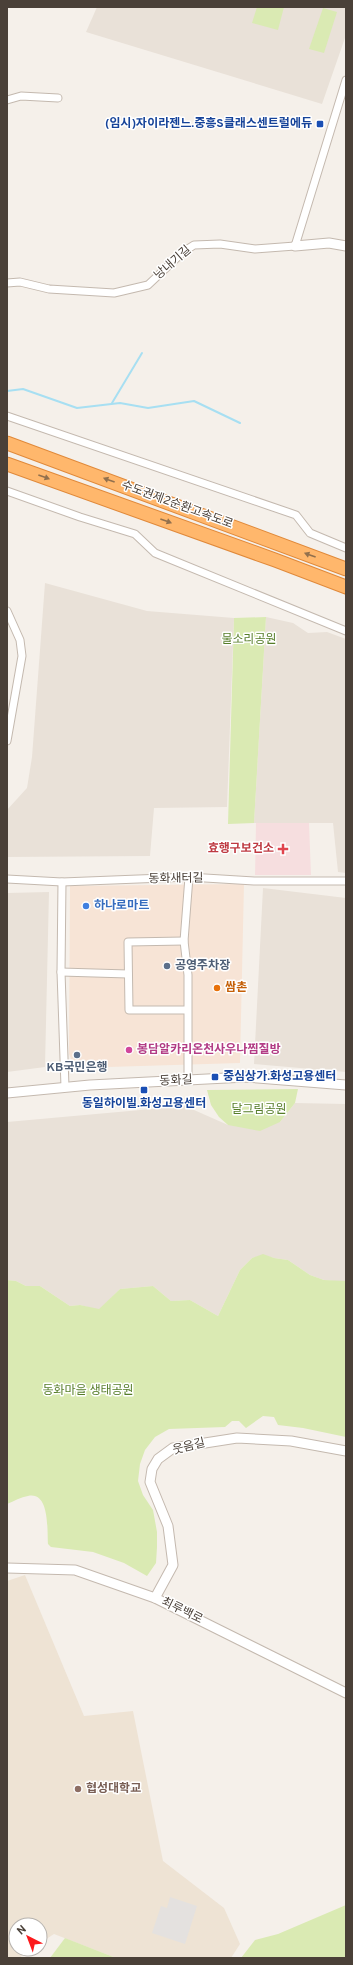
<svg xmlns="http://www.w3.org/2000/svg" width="353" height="1965" viewBox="0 0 353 1965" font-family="Overpass,'Noto Sans KR',sans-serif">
  <rect width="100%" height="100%" fill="#f5f0ea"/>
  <g fill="#e9e1d8">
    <polygon points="97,7 346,7 346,35 322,104 86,32"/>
    <polygon points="45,583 147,611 234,618 227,807 154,808 150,856 7,857 7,810 27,788 32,757"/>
    <polygon points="266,617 293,623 308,633 327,632 346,639 346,873 338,872 333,823 254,823"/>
    <polygon points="263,888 346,898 346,1072 254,1064"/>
    <polygon points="49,892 45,1067 7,1072 7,893"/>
    <polygon points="295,1103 346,1104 345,1282 324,1280 310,1275 288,1260 274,1258 263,1255 252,1258 240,1270 218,1316 190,1300 171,1301 153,1286 120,1289 99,1310 80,1305 70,1306 40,1286 26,1286 16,1281 7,1280 7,1122 185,1106 228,1125 280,1122"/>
  </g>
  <polygon fill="#f7e4d6" points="244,884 240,1063 75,1068 69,1054 70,886"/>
  <polygon fill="#eee3d4" points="25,1575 84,1716 133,1711 163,1861 224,1908 240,1944 231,1958 116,1958 54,1934 40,1943 40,1925 16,1925 16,1949 31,1949 19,1958 7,1958 7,1581"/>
  <polygon fill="#f6dedf" points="256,823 309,823 311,875 255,875"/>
  <g fill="#daeab3">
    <polygon points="257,7 284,7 278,30 252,23"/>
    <polygon points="323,8 337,12 324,53 309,49"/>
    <polygon points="266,617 254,823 228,824 234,618"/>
    <polygon points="298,1089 295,1103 280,1122 260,1131 228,1125 219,1117 211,1105 207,1090"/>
    <path d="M263 1254 274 1258 288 1260 310 1275 324 1280 346 1281V1437L303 1428 278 1425 274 1417 263 1416 246 1428 239 1421H232L225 1427 169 1429 155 1437 145 1450 140 1464 138 1481 143 1495 153 1510 157 1532V1547L156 1563 147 1576 124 1563 93 1552 51 1547 48 1544C47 1531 50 1491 28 1496 21 1497 14 1501 7 1504V1280L16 1281 26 1286H40L70 1306 80 1305 99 1309 120 1289 153 1286 171 1301 190 1300 218 1316 240 1270 252 1258Z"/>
    <polygon points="346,1905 346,1958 241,1958 255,1940 278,1934"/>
    <polygon points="65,1938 116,1958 50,1958"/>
  </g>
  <polygon fill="#e4e1df" points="170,1897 197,1906 185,1944 152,1933 161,1906 167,1908"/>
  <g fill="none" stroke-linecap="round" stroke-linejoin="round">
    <g stroke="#a7dff2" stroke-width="2">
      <polyline points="7,391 23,389 77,408 120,403 148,408 194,401 240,423"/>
      <polyline points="112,403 142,353"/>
    </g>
    <defs>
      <g id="minor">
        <polyline points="7,100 21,96 58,98"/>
        <polyline points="7,283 20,282 49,289 114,293 148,285 183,252 194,245 220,244 255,249 295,246 346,80"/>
        <polyline points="7,416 296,515 310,533 346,548"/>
        <polyline points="7,491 80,517 135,534 155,553 346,631"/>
        <polyline points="7,611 20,640 22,656 7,741"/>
        <polyline points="7,879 62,882 189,877 254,881 346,881"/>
        <polyline points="62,882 61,972 65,1087"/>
        <polyline points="184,941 128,942 129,1010 187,1010"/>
        <polyline points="61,972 128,974"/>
        <polyline points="188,1081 188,975 184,941 189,877"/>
      </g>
      <g id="tertiary">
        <polyline points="295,246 329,243 346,246"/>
        <polyline points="7,1093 90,1085 246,1077 346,1085"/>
        <polyline points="7,1568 75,1570 155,1598 346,1693"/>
        <polyline points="155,1598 173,1565 168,1526 150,1482 152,1469 158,1459 173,1448 237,1438 291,1441 346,1451"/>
      </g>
      <g id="motorway">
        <polyline points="7,443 346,569"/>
        <polyline points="7,464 275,560 346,587"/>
      </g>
    </defs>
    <use href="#minor" stroke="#c4b9af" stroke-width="9"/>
    <use href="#tertiary" stroke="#c4b9af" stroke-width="11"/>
    <use href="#motorway" stroke="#e0893a" stroke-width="15"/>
    <use href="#minor" stroke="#fff" stroke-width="7"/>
    <use href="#tertiary" stroke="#fff" stroke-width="9"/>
    <use href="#motorway" stroke="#ffb76c" stroke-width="13"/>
  </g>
  <defs><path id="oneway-solid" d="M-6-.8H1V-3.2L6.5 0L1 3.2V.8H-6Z"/></defs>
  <g fill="#92704d">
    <use href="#oneway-solid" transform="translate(44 477) rotate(20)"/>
    <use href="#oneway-solid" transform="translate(109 480) rotate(-160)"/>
    <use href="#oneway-solid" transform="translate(166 521) rotate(20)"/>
    <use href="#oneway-solid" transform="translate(310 555) rotate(-160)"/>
  </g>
  <g fill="#1a4fb4" stroke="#fff" stroke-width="1.5">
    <rect x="316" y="120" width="8" height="8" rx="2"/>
    <rect x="211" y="1073" width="8" height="8" rx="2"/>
    <rect x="140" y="1086" width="8" height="8" rx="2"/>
  </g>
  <path fill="#e0444e" stroke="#fff" stroke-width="1.5" d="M281 843h4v4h4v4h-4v4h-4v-4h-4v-4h4z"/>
  <circle fill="#3f7fe0" stroke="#fff" stroke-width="1.5" cx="86" cy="906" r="4"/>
  <g fill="#5c6f8a" stroke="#fff" stroke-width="1.5">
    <circle cx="167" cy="966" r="4"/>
    <circle cx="77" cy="1055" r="4"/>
  </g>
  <circle fill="#e8710a" stroke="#fff" stroke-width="1.5" cx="217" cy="988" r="4"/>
  <circle fill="#d1479c" stroke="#fff" stroke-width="1.5" cx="129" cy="1050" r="4"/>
  <circle fill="#8d6e63" stroke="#fff" stroke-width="1.5" cx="78" cy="1789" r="4"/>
  <g text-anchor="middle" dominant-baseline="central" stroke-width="3" stroke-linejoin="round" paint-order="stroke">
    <g font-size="12" font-weight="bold" fill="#164399" stroke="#fff" text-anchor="end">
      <text x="312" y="124">(임시)자이라젠느.중흥S클래스센트럴에듀</text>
      <text x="223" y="1077" text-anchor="start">중심상가.화성고용센터</text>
      <text x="144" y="1104" text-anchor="middle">동일하이빌.화성고용센터</text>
    </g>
    <g font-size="12" fill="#4a4038" stroke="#fff">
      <text transform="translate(173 263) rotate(-41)">낭내기길</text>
      <text transform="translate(177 505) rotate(20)">수도권제2순환고속도로</text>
      <text transform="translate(176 879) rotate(-1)">동화새터길</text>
      <text transform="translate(176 1081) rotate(-3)">동화길</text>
      <text transform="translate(189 1447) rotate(-14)">웃음길</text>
      <text transform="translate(182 1611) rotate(26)">최루백로</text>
    </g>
    <g font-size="12" fill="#567d29" stroke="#fff">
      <text x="249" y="640">물소리공원</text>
      <text x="259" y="1110">달그림공원</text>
      <text x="88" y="1391">동화마을 생태공원</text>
    </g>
    <g font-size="12" font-weight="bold" fill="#be3a42" stroke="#fff" text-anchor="end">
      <text x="274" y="849">효행구보건소</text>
    </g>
    <g font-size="12" font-weight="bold" fill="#366cbe" stroke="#fff" text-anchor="start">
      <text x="94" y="906">하나로마트</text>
    </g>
    <g font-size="12" font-weight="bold" fill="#4e5e75" stroke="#fff" text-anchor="start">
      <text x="175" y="966">공영주차장</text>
      <text x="77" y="1068" text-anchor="middle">KB국민은행</text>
    </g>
    <g font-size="12" font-weight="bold" fill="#c56008" stroke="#fff" text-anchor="start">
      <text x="225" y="988">쌈촌</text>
    </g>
    <g font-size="12" font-weight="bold" fill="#b23c85" stroke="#fff" text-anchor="start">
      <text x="137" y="1050">봉담알카리온천사우나찜질방</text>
    </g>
    <g font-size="12" font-weight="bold" fill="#785e54" stroke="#fff" text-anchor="start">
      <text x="86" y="1789">협성대학교</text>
    </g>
  </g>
  <rect width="353" height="1965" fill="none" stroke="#4a4038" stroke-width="16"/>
  <g transform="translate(28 1937) rotate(318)"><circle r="19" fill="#ffffff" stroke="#b7b3af"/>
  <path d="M0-3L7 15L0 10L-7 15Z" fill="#fc1a1c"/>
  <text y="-6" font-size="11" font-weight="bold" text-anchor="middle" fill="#4a4038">N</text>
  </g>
</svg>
